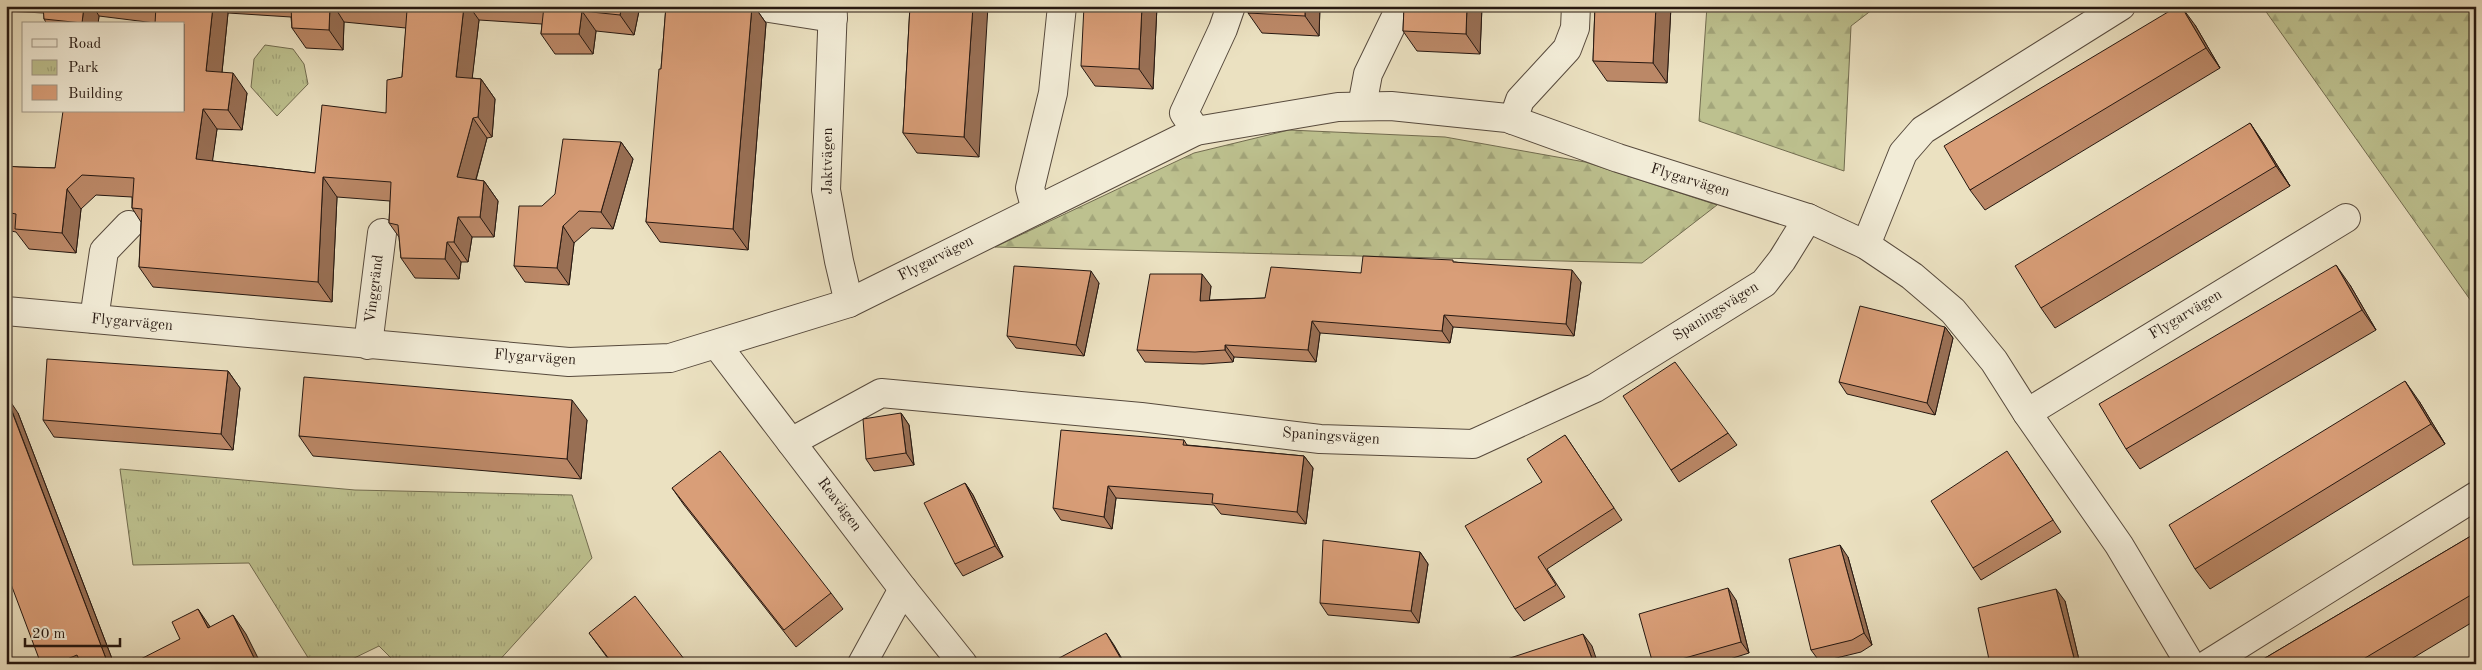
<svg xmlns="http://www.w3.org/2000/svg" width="2482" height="670" viewBox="0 0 2482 670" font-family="'Old Standard TT',serif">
  <defs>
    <pattern id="forest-firs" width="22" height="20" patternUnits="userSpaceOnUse" patternTransform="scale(1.25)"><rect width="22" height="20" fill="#bdc18f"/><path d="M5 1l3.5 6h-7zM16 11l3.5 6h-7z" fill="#a2a57a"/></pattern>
    <pattern id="park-tufts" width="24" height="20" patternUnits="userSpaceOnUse" patternTransform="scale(1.25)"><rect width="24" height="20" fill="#bdc18f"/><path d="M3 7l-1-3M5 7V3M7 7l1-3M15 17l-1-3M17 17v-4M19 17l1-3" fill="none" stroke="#a2a57a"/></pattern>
  </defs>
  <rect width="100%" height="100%" fill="#ebe1c1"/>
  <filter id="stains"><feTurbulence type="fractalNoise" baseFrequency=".004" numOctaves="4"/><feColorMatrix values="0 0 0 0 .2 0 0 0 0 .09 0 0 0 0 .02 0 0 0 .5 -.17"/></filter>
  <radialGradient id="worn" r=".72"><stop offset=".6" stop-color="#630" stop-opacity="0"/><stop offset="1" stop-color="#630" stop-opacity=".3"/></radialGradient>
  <g fill="url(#forest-firs)" stroke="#726c50">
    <polygon points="1707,6 1877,6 1851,26 1844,171 1699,121"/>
    <polygon points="2262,6 2476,6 2476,308"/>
    <polygon points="1289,130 1445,137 1585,162 1717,205 1642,263 995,247 1194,153"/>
  </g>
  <g fill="url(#park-tufts)" stroke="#726c50">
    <polygon points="265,45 293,49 304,64 308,84 277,116 251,87 254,59"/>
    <polygon points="120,469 355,490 572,495 592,558 496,664 397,664 379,646 342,664 312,664 249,563 133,565"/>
  </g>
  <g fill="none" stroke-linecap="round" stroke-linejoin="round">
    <defs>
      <g id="minor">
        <polyline points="756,6 833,18"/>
        <polyline points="833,6 826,190 839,261 849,303"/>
        <polyline points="1362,106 1368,74 1401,6"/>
        <polyline points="1513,120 1520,100 1567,49 1575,28 1576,6"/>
        <polyline points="1196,131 1184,113 1223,29 1231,6"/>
        <polyline points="1036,210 1030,188 1053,93 1062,6"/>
        <polyline points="1866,245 1903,153 1923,130 2121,6"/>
        <polyline points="6,311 569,362 670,358 849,303 1196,131 1338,107 1391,106 1507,118 1618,158 1808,218 1866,245 1912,276 1953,311 1994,361 2027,413 2119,545 2190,664"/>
        <polyline points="94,319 104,251 129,225"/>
        <polyline points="368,345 382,233"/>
        <polyline points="717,345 903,589 963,664"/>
        <polyline points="2027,413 2346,218"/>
        <polyline points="791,442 881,393 1141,417 1320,439 1473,444 1595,388 1764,283 1782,260 1808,218"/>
        <polyline points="862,664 903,589"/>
        <polyline points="2208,664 2476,496"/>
      </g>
    </defs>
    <use href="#minor" stroke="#574a3d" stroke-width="30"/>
    <use href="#minor" stroke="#f2ecd7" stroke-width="28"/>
  </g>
  <g fill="#bb8867" stroke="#261811" fill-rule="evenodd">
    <path d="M6 6H640L634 35 596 31 593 54H555L541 34 542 24 479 20 472 78 481 79 495 99 492 137 487 138 476 180 484 181 498 201 494 237H472L468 262H461L459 279 415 278 401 258 399 237 389 223 390 201 337 197 332 302 153 287 139 267 141 222 132 208V197L96 195 81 209 76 253 29 249 16 232 6 230V166L19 167 55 168 184 111 155 23 99 16 98 24H47L44 19V13L6 11ZM228 13 291 17 292 28 306 48 343 50 344 22 406 28 402 77 386 113 315 173 212 161 217 129 242 130 247 93 222 72Z"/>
    <polygon points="666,6 754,6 766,23 748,250 660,242 646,222 661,69"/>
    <polygon points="910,6 979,157 917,153 903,133"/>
    <polygon points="1157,6 1153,89 1095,86 1081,66"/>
    <polygon points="1320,6 1319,36 1262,33 1248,13"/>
    <polygon points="1404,6 1482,6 1480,54 1417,51 1403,31"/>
    <polygon points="1595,6 1671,6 1667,83 1607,81 1593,61"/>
    <polygon points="2195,25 2220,68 1985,210 1970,190"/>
    <polygon points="2250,123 2264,144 2290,186 2055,328 2041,308"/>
    <polygon points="621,142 633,159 613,229 591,228 574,243 569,285 525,282 514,266 542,206"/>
    <polygon points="1455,262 1581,282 1574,336 1453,327 1450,343 1320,333 1316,362 1234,357 1233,362 1203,364 1145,362 1137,350 1211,286 1209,300 1265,298 1361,273"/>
    <polygon points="1099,283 1084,356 1016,348 1007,336"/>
    <polygon points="2350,285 2376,330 2140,469 2126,449"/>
    <polygon points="1945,327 1953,338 1935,415 1847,394 1839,382"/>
    <polygon points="228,371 240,388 233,450 54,437 43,420"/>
    <polygon points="2419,401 2445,444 2210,589 2195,569"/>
    <polygon points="18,413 114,664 41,664"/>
    <polygon points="901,413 909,425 914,465 874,471 866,459"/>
    <polygon points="587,420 581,479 313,456 299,436"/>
    <polygon points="1728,433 1737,445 1679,482 1671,470"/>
    <polygon points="1565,435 1622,520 1547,569 1565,597 1524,621 1515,609 1542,482"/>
    <polygon points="1184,440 1187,445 1304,456 1313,468 1306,524 1221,514 1214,505 1116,498 1112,529 1061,520 1053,508"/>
    <polygon points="2015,463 2061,532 1981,580 1973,568"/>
    <polygon points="965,483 973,495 1003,557 963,576 955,564"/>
    <polygon points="672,488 831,593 843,609 796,647 684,505"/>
    <polygon points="2476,533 2476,620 2403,664 2255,664"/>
    <polygon points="1420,552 1428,564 1419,623 1328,615 1320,603"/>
    <polygon points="1848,557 1872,645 1861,652 1820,662 1811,650"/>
    <polygon points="1736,600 1749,653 1714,664 1653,664"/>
    <polygon points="2065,601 2080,664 1990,664"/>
    <polygon points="589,633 688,664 612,664"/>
  </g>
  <g fill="#986f54" stroke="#261811">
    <polygon points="84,6 93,6 99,16 98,24 82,24 82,23"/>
    <polygon points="213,6 224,6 228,13 220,91 206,71"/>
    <polygon points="330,6 334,6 344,22 343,50 329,30"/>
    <polygon points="464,6 469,6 479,20 470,97 456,77"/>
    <polygon points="622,6 640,6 634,35 620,15"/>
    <polygon points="752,6 754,6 766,23 748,250 733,229"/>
    <polygon points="973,6 988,6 979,157 964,137"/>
    <polygon points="1142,6 1157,6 1153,89 1139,69"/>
    <polygon points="1305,6 1320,6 1319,36 1305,16"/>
    <polygon points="1467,6 1482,6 1480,54 1466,34"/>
    <polygon points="1656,6 1671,6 1667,83 1653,63"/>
    <polygon points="2181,6 2195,25 2220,68 2206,48"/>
    <polygon points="582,11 596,31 593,54 579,34"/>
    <polygon points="233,73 247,93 242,130 228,110"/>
    <polygon points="481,79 495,99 492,137 478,117"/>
    <polygon points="203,109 217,129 210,179 196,159"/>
    <polygon points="473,118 487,138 471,197 457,177"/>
    <polygon points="2250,123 2264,144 2290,186 2276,166"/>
    <polygon points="621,142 633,159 613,229 601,212"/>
    <polygon points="323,177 337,197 332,302 318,282"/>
    <polygon points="484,181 498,201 494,237 480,217"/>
    <polygon points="67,189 81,209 76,253 62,233"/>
    <polygon points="458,217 472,237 468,262 454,242"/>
    <polygon points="563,226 574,243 569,285 557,268"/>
    <polygon points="447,242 461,262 459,279 445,259"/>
    <polygon points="2336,265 2350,285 2376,330 2362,310"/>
    <polygon points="1572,270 1581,282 1574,336 1566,324"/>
    <polygon points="1091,271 1099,283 1084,356 1076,345"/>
    <polygon points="1202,274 1211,286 1208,313 1200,301"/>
    <polygon points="1444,315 1453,327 1450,343 1442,331"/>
    <polygon points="1312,321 1320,333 1316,362 1308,350"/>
    <polygon points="1945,327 1953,338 1935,415 1927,403"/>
    <polygon points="1225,345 1234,357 1233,362 1225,350"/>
    <polygon points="228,371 240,388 233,450 221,434"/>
    <polygon points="2405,381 2419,401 2445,444 2431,424"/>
    <polygon points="6,395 18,413 114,664 108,664"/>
    <polygon points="572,400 587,420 581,479 567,459"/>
    <polygon points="901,413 909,425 914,465 906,453"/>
    <polygon points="1304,456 1313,468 1306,524 1297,512"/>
    <polygon points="965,483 973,495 1003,557 995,546"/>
    <polygon points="1108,486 1116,498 1112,529 1104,517"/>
    <polygon points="1840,545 1848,557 1872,645 1864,633"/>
    <polygon points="1420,552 1428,564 1419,623 1411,611"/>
    <polygon points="1728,588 1736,600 1749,653 1741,642"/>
    <polygon points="2056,589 2065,601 2080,664 2078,664 2074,658"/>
    <polygon points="198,609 211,628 208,628"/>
    <polygon points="233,615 246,634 261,664 257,664"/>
    <polygon points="1106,633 1114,645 1125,664 1124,664"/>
    <polygon points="1583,634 1592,646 1598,664 1594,664"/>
  </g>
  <g fill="#d99e78" stroke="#261811">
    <polygon points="43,6 84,6 82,23 44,19"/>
    <polygon points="156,6 213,6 206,71 233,73 228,110 203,109 196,159 315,173 322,105 386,113 387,80 402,77 407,10 373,6 464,6 456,77 481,79 478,117 473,118 457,177 484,181 480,217 458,217 454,242 447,242 445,259 401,258 398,225 389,223 391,182 323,177 318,282 139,267 142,209 132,208 134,178 82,175 67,189 62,233 15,229 16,214 6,212 6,166 19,167 55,168 63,111 184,111 184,24 155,24"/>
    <polygon points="291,6 330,6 329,30 292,28"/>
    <polygon points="544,6 622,6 620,15 582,11 579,34 541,34"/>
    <polygon points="666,6 752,6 733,229 646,222 659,69 661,69"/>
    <polygon points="910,6 973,6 964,137 903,133"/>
    <polygon points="1084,6 1142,6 1139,69 1081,66"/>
    <polygon points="1248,6 1305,6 1305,16 1248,13"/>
    <polygon points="1404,6 1467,6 1466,34 1403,31"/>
    <polygon points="1595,6 1656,6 1653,63 1593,61"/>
    <polygon points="2178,6 2181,6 2206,48 1970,190 1944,146"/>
    <polygon points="2250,123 2276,166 2041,308 2015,266"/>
    <polygon points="563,139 621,142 601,212 579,211 563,226 557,268 514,266 519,206 542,206 555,194"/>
    <polygon points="1363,256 1453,260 1453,262 1572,270 1566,324 1444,315 1442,331 1312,321 1308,350 1225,345 1225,350 1195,352 1137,350 1150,274 1202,274 1200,301 1265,298 1271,267 1361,273"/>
    <polygon points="2336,265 2362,310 2126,449 2099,404"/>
    <polygon points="1014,266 1091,271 1076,345 1007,336"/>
    <polygon points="1860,306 1945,327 1927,403 1839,382"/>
    <polygon points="47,359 228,371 221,434 43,420"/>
    <polygon points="1675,362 1728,433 1671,470 1623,396"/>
    <polygon points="304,377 572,400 567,459 299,436"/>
    <polygon points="2405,381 2431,424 2195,569 2169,525"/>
    <polygon points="6,396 108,664 81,664 77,655 55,664 41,664 6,571"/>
    <polygon points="901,413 906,453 866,459 863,419"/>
    <polygon points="1061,430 1184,440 1183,445 1304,456 1297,512 1212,503 1213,494 1108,486 1104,517 1053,508"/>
    <polygon points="1565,435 1614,508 1538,557 1556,585 1515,609 1465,526 1542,482 1527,459"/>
    <polygon points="720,451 831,593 784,630 672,488"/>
    <polygon points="2007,451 2053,520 1973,568 1931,501"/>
    <polygon points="965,483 995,546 955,564 924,503"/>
    <polygon points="2476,533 2476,592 2355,664 2255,664"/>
    <polygon points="1323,540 1420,552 1411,611 1320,603"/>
    <polygon points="1840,545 1864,633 1852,640 1811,650 1789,559"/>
    <polygon points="1728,588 1741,642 1664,664 1653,664 1639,614"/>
    <polygon points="2056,589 2074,658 2050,664 1990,664 1978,608"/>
    <polygon points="635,596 688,664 613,664 589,633"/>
    <polygon points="198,609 208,628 233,615 257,664 131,664 180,639 172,622"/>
    <polygon points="1106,633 1124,664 1048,664"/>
    <polygon points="1583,634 1594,664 1492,664"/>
    <polygon points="278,661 280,664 272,664"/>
  </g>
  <g text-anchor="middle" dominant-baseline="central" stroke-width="4.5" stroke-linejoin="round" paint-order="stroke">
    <g font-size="15" fill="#261811" stroke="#f2ecd7">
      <text transform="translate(828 161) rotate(-90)">Jaktvägen</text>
      <text transform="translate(1690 181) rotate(17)">Flygarvägen</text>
      <text transform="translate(936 259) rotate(-27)">Flygarvägen</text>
      <text transform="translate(375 289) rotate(-83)">Vinggränd</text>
      <text transform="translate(1716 312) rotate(-32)">Spaningsvägen</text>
      <text transform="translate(2186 315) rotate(-31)">Flygarvägen</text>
      <text transform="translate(132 323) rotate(5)">Flygarvägen</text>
      <text transform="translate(535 358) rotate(4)">Flygarvägen</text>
      <text transform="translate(1331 437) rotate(4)">Spaningsvägen</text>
      <text transform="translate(839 505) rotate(53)">Reavägen</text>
    </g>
  </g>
  <rect width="2482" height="670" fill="none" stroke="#ebe1c1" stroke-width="25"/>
  <rect x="8" y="8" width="2467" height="655" fill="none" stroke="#261811" stroke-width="2.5"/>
  <rect x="12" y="12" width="2457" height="645" fill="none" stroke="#261811"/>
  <rect x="22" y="22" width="162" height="90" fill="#f2ecd7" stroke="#a09788"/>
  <rect x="32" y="39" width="25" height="8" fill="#f2ecd7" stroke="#a09788"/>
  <text x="68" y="48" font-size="15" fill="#261811">Road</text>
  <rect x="32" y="60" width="25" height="15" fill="url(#park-tufts)" stroke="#a09788"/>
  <text x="68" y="72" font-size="15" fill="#261811">Park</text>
  <rect x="32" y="85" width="25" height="15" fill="#d99e78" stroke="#a09788"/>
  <text x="68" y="98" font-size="15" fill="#261811">Building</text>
  <path d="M25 638v8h95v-8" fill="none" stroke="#261811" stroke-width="2.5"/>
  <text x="32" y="638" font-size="15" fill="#261811" stroke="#f2ecd7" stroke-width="4" paint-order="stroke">20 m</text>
  <rect width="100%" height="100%" filter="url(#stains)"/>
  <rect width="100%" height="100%" fill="url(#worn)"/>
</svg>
